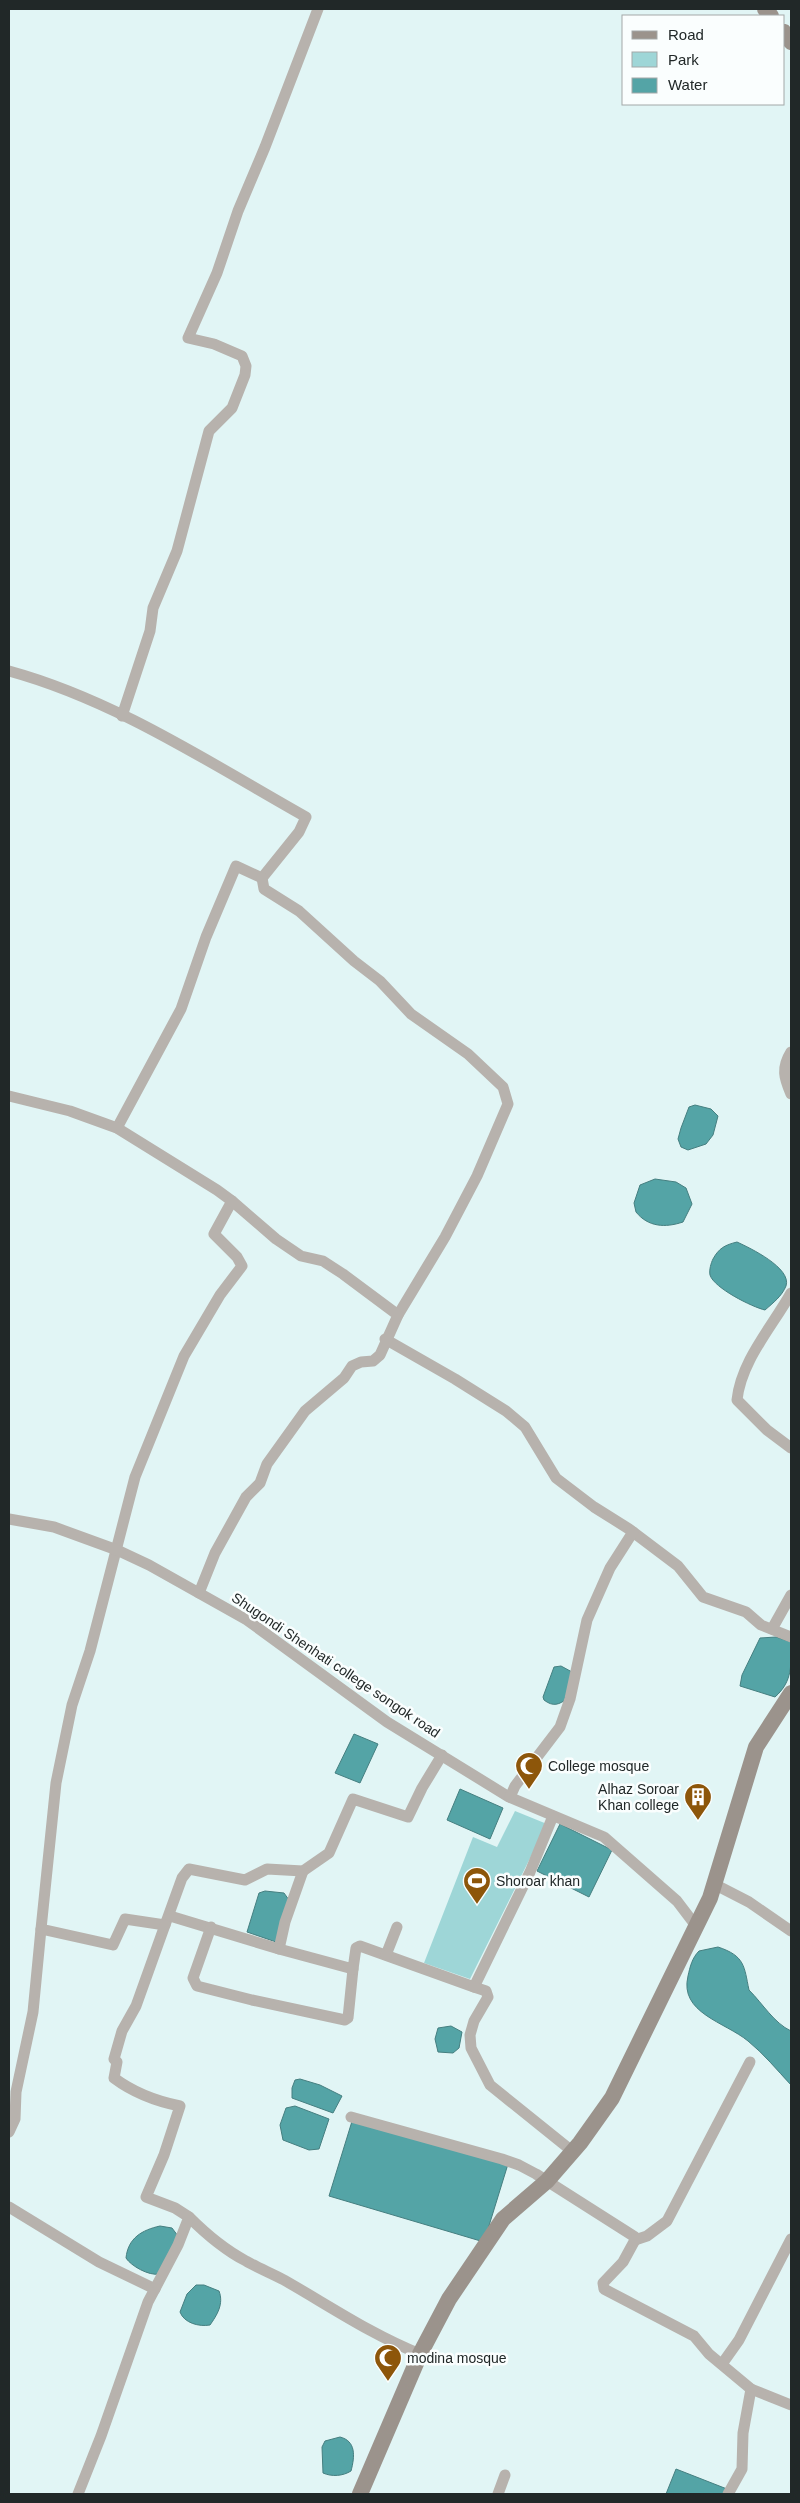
<svg xmlns="http://www.w3.org/2000/svg" width="800" height="2503" viewBox="0 0 800 2503" font-family="Helvetica,sans-serif">
  <rect width="100%" height="100%" fill="#e1f5f5"/>
  <polygon fill="#9ed6d7" points="515,1811 547,1824 470,1979 424,1963 473,1837 497,1847"/>
  <g fill="#54a4a6" stroke="#457f80">
    <polygon points="695,1105 711,1109 718,1116 713,1135 706,1144 688,1150 681,1147 678,1139 681,1128 689,1107"/>
    <path d="M655 1179 676 1182 686 1188 692 1204 683 1222C665 1228 648 1227 636 1212L634 1203 640 1185Z"/>
    <path d="M737 1242C750 1248 792 1268 786 1286 782 1296 773 1303 765 1310 752 1307 714 1288 710 1275 709 1270 711 1263 713 1259 719 1248 725 1245 737 1242Z"/>
    <path d="M776 1637 791 1642C791 1665 793 1681 775 1697L740 1686 742 1675 760 1638Z"/>
    <path d="M561 1666 572 1672 568 1698C559 1705 553 1707 544 1700L543 1697 554 1667Z"/>
    <polygon points="354,1734 378,1744 360,1783 335,1773"/>
    <polygon points="460,1789 503,1808 490,1839 447,1820"/>
    <polygon points="560,1824 612,1850 589,1897 537,1871"/>
    <polygon points="265,1891 284,1893 289,1900 276,1942 247,1932 259,1893"/>
    <path d="M718 1947C745 1956 744 1966 749 1990 763 2004 774 2023 791 2031V2085C777 2070 764 2054 748 2041 725 2022 679 2013 688 1976 690 1967 692 1958 699 1951Z"/>
    <polygon points="451,2026 462,2032 459,2048 453,2053 438,2052 435,2039 438,2028"/>
    <polygon points="300,2079 320,2085 342,2096 333,2113 292,2098 292,2088 295,2080"/>
    <polygon points="295,2106 329,2119 319,2149 309,2150 283,2140 280,2125 286,2108"/>
    <polygon points="353,2118 508,2164 484,2242 329,2196"/>
    <path d="M160 2226 172 2228 178 2236 159 2274C149 2276 131 2266 126 2258 128 2238 142 2230 160 2226Z"/>
    <path d="M196 2285H204L219 2291C224 2304 217 2315 210 2325 199 2327 184 2323 180 2312L187 2294Z"/>
    <path d="M340 2437C356 2441 355 2456 351 2471 343 2476 332 2477 323 2473L322 2447 325 2441Z"/>
    <polygon points="676,2469 727,2489 724,2494 666,2494"/>
  </g>
  <g fill="none" stroke-linecap="round" stroke-linejoin="round">
    <g stroke="#b7b2ad" stroke-width="11">
      <path d="M9 671C115 700 210 763 306 817L299 832 262 878 236 866 206 937 181 1009 117 1128"/>
      <polyline points="122,716 150,631 153,608 177,551 209,431 232,408 245,375 246,366 242,356 214,344 188,338 217,273 238,211 265,147 318,9"/>
      <polyline points="262,878 264,889 299,911 354,961 380,981 411,1014 468,1054 503,1087 508,1104 477,1176 445,1237 398,1315"/>
      <path d="M791 1052C781 1068 784 1078 791 1094"/>
      <polyline points="9,1096 70,1111 117,1128 217,1190 232,1201 214,1234 237,1257 242,1266 220,1295 184,1356 135,1477 90,1651 72,1705 56,1783 41,1929 113,1945 125,1919 165,1925 182,1878 189,1869 245,1880 267,1869 303,1871 329,1853 353,1799 408,1817 422,1788 442,1755"/>
      <path d="M791 1293C772 1327 741 1361 737 1400L767 1430 791 1448"/>
      <polyline points="385,1339 455,1379 506,1411 525,1427 556,1478 594,1507 629,1529 678,1566 703,1597 746,1612 761,1625 791,1637"/>
      <polyline points="9,1519 54,1527 117,1550 149,1565 247,1620 387,1722 509,1797 604,1837 677,1901 696,1926"/>
      <polyline points="199,1593 215,1553 246,1497 260,1483 267,1464 305,1411 344,1378 352,1366 361,1362 373,1361 380,1355 398,1315 343,1274 323,1261 301,1256 276,1239 232,1201"/>
      <polyline points="772,1629 791,1595"/>
      <polyline points="510,1797 515,1786 560,1727 570,1699 587,1620 610,1568 633,1532"/>
      <polyline points="714,1884 749,1902 791,1931"/>
      <polyline points="170,1916 279,1949 285,1922 303,1871"/>
      <polyline points="211,1927 193,1978 197,1986 252,2000 345,2020 348,2018 353,1969"/>
      <polyline points="279,1949 353,1969 356,1948 360,1946 474,1987 530,1872 553,1816"/>
      <polyline points="386,1955 397,1927"/>
      <polyline points="474,1987 486,1991 488,1997 474,2021 470,2035 471,2048 490,2085 572,2151"/>
      <polyline points="351,2117 502,2159 519,2165 536,2174 635,2237 635,2240 623,2262 603,2283 604,2289 694,2336 709,2354 751,2389 791,2405"/>
      <polyline points="9,2132 15,2119 16,2092 33,2012 41,1929"/>
      <polyline points="9,2207 99,2262 155,2289"/>
      <path d="M189 2217C206 2234 225 2250 246 2261 258 2268 271 2273 284 2280 328 2305 372 2335 420 2354"/>
      <polyline points="635,2240 647,2236 667,2221 750,2062"/>
      <polyline points="722,2364 739,2340 791,2239"/>
      <path d="M78 2494 101 2436 148 2302 178 2245 189 2217 175 2208 146 2197 164 2155 180 2106C155 2101 134 2093 114 2078L117 2062 114 2059 122 2031 136 2006 165 1925"/>
      <polyline points="498,2494 505,2475"/>
      <polyline points="728,2494 742,2469 743,2433 751,2389"/>
    </g>
    <g stroke="#9b938c" stroke-width="16">
      <polyline points="765,9 771,16"/>
      <polyline points="784,32 791,42"/>
      <polyline points="360,2494 420,2354 449,2299 503,2219 547,2181 580,2143 612,2098 710,1898 756,1747 791,1693"/>
    </g>
  </g>
  <defs>
    <symbol id="mosque-pin" viewBox="-11 -11 22 30"><path d="M0 17L-7.5 6A9.5 9.5 0 1 1 7.5 6Z" fill="#8d560a" stroke="#fafefe"/><path d="M3.5-4.9A6 6 0 1 0 3.5 4.9A5 5 0 1 1 3.5-4.9Z" fill="#fff"/></symbol>
    <symbol id="building-pin" viewBox="-11 -11 22 30"><path d="M0 17L-7.5 6A9.5 9.5 0 1 1 7.5 6Z" fill="#8d560a" stroke="#fafefe"/><path d="M-4-6H4V6H1V3H-1V6H-4ZM-2.5-4.3h1.7v1.8h-1.7ZM.8-4.3h1.7v1.8H.8ZM-2.5-1h1.7V.8h-1.7ZM.8-1h1.7V.8H.8Z" fill="#fff"/></symbol>
    <symbol id="stadium-pin" viewBox="-11 -11 22 30"><path d="M0 17L-7.5 6A9.5 9.5 0 1 1 7.5 6Z" fill="#8d560a" stroke="#fafefe"/><path d="M0-5a6.5 5 0 1 0 0 10a6.5 5 0 1 0 0-10ZM-3.5-1.8h7v3.6h-7Z" fill="#fff"/></symbol>
  </defs>
  <g fill-rule="evenodd">
    <use href="#mosque-pin" x="513" y="1750" width="32" height="43"/>
    <use href="#building-pin" x="682" y="1781" width="32" height="43"/>
    <use href="#stadium-pin" x="461" y="1865" width="32" height="43"/>
    <use href="#mosque-pin" x="372" y="2342" width="32" height="43"/>
  </g>
  <g text-anchor="middle" dominant-baseline="central" stroke-width="5" stroke-linejoin="round" paint-order="stroke">
    <g font-size="14" fill="#212828" stroke="#fafefe">
      <text transform="translate(336 1665) rotate(34)">Shugondi Shenhati college songok road</text>
    </g>
    <g font-size="14" fill="#212828" stroke="#fafefe" text-anchor="start">
      <text x="548" y="1766">College mosque</text>
      <text x="679" y="1789" text-anchor="end">Alhaz Soroar<tspan x="679" dy="16">Khan college</tspan></text>
      <text x="496" y="1881">Shoroar khan</text>
      <text x="407" y="2358">modina mosque</text>
    </g>
  </g>
  <rect width="800" height="2503" fill="none" stroke="#212828" stroke-width="20"/>
  <rect x="622" y="15" width="162" height="90" fill="#fafefe" stroke="#a3a8a8"/>
  <rect x="632" y="31" width="25" height="8" fill="#9b938c" stroke="#a3a8a8"/>
  <text x="668" y="40" font-size="15" fill="#212828">Road</text>
  <rect x="632" y="52" width="25" height="15" fill="#9ed6d7" stroke="#a3a8a8"/>
  <text x="668" y="65" font-size="15" fill="#212828">Park</text>
  <rect x="632" y="78" width="25" height="15" fill="#54a4a6" stroke="#a3a8a8"/>
  <text x="668" y="90" font-size="15" fill="#212828">Water</text>
</svg>
